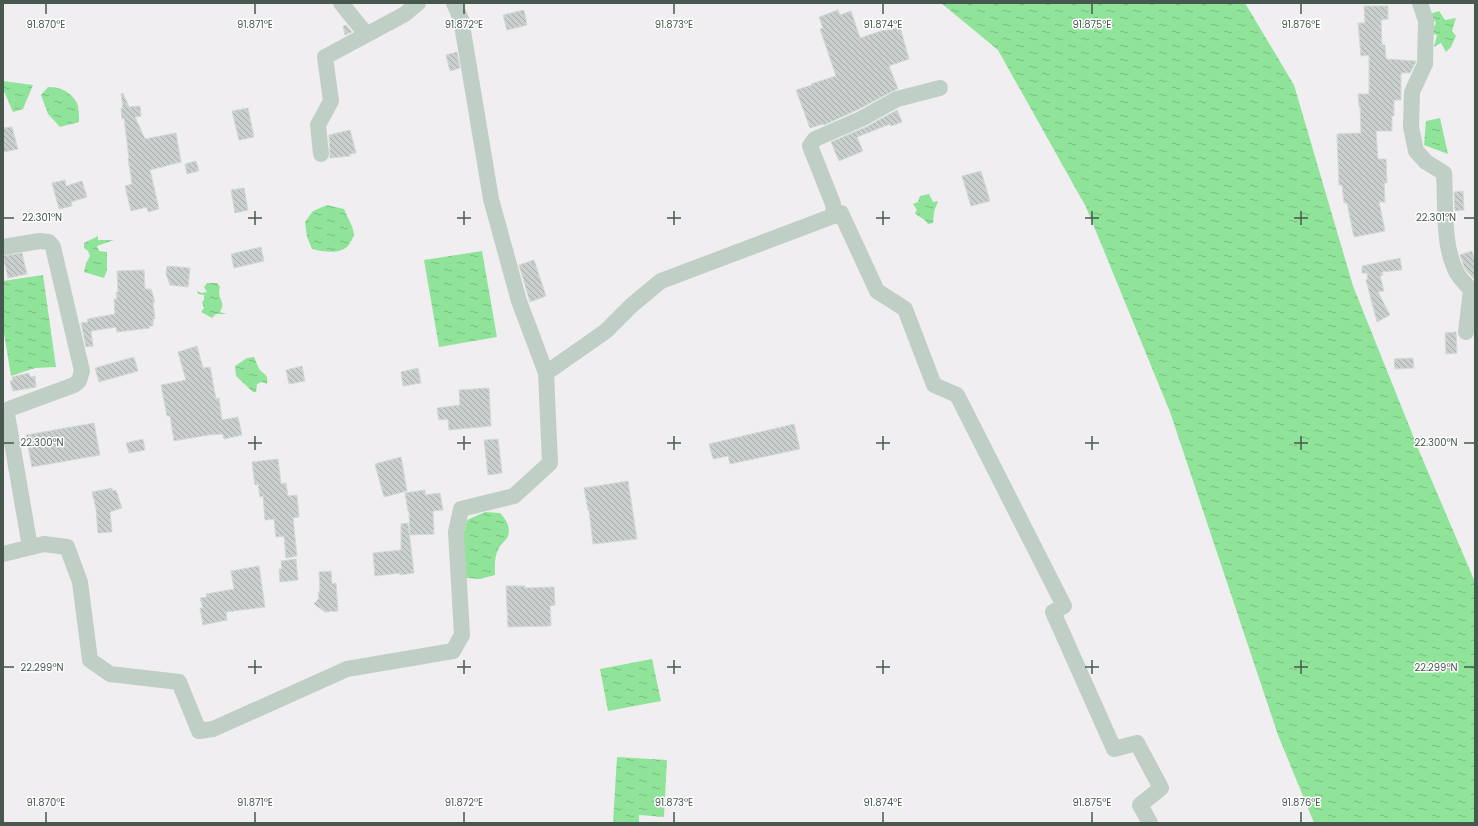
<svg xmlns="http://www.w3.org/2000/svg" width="1478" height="826" viewBox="0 0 1478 826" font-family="Poppins,sans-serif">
  <defs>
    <pattern id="water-ripples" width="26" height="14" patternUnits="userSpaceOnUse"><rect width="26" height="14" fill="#90e499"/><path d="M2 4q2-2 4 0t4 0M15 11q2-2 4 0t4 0" fill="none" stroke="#77bc7f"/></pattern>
    <pattern id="building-back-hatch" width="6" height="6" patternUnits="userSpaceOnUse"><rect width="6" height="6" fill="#c8cfcc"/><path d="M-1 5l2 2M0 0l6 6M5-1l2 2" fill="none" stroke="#a4aba8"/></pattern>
  </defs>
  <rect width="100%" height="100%" fill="#f0eef0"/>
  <g fill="url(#water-ripples)">
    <polygon points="941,3 1245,3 1294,85 1353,286 1420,453 1475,582 1475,823 1314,823 1278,735 1170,412 1086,207 998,50"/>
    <polygon points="1439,11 1445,20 1456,18 1452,31 1456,36 1451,47 1446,52 1441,43 1434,47 1437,35 1430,33 1436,23 1430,14"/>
    <polygon points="3,81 33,85 23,109 13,112 3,89"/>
    <path d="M48 87C60 87 70 91 77 103 79 108 79 117 79 122L60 127 48 114 41 95Z"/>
    <polygon points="1440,118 1448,154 1424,145 1426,121"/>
    <path d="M929 194 933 202 938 201C937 206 934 209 934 213 933 217 934 220 933 223L928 224C923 217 921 219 915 213L917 210 913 204 918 202 920 196Z"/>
    <path d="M327 205 344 209C347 217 354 227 354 236 353 236 352 241 351 241 345 256 325 252 312 249L307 237 305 222 313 211Z"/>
    <polygon points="98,236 98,240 114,240 97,246 99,251 107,252 107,270 104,278 84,272 86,263 90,256 88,251 84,248 84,243"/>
    <polygon points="482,251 497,337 439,347 424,260"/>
    <polygon points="43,275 56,367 35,368 11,376 3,327 3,281"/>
    <path d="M207 283H217L220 287C216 299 227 301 220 312L227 314H216L212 318 201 312 204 308 202 302 204 300V295L198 294 197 291 202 293 207 292 204 287Z"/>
    <path d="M254 357C256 361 257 366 260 370 266 376 268 374 267 384L262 382 257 384 256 392H253L236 376 235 366 247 358Z"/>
    <path d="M485 512 500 513C506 519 512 529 507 538 504 542 500 545 498 550 494 558 495 566 495 575L480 579 466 578 461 543 467 520Z"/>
    <polygon points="652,659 661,701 608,711 600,669"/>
    <polygon points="617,757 667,760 664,817 639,815 639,823 613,823"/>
  </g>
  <g fill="url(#building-back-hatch)" stroke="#d2d9d6">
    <polygon points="1364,6 1388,6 1388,19 1381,20 1382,45 1385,45 1386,59 1416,61 1416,62 1410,73 1401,73 1401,100 1394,100 1394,116 1392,116 1392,131 1376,131 1378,159 1386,159 1387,183 1384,183 1385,202 1379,202 1385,231 1354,237 1347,203 1344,203 1342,185 1339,185 1337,134 1361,133 1360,106 1359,106 1358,94 1369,94 1369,55 1361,56 1358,23 1365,23"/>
    <polygon points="524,10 527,25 507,30 503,15"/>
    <polygon points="838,10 840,15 851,11 860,38 884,30 884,31 900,27 909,59 889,66 898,89 893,91 857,110 824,125 823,124 810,128 796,90 812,85 811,84 836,76 820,29 823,28 819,17"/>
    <polygon points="346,25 352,32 345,35 343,26"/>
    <polygon points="457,52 460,68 450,71 446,55"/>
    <polygon points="123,93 129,107 140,106 141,116 135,117 145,139 176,133 181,162 150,170 159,209 148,212 147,207 131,211 125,186 132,184 128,158 129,158 124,118 122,119 121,108 123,108 121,94"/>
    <polygon points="248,108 254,137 239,140 232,111"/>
    <polygon points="897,110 902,122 891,126 890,124 857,137 863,151 839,161 831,142 866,127"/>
    <polygon points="12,127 18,149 3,152 3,128"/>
    <polygon points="350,130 356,153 350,154 350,156 330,158 330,153 329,135"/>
    <polygon points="196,161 199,171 187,174 185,164"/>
    <polygon points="981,171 990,201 971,206 962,176"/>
    <polygon points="65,180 66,186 82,181 87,197 71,202 72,206 59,209 52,183"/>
    <polygon points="244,188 248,210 235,213 231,190"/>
    <polygon points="1463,191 1464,210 1455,211 1454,192"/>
    <polygon points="261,247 264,261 234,268 231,254"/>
    <polygon points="1472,251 1475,261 1475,278 1473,278 1465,269 1460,255"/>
    <polygon points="22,253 27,274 8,278 3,256"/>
    <polygon points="1400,258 1402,270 1382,272 1383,275 1380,276 1384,291 1378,292 1390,315 1377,322 1366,280 1368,279 1367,273 1362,273 1362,266"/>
    <polygon points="534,260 546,296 530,302 519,265"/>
    <polygon points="167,266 190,268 188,287 170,285 166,274"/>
    <polygon points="144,270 145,289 151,289 155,302 153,302 155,319 153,319 153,326 149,326 150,328 117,332 116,327 91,331 93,346 86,347 81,323 88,322 87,319 115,314 114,299 117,299 116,292 118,292 117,271"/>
    <polygon points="1456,332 1457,353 1446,354 1445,333"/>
    <polygon points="197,346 203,368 210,367 216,399 219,398 222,420 238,417 242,435 224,439 223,434 208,435 174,441 170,416 167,416 161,385 186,380 178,352"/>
    <polygon points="134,357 138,371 99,382 95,368"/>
    <polygon points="1413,358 1414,368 1395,369 1394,359"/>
    <polygon points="302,366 305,381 289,384 286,370"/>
    <polygon points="418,368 421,383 403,386 401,372"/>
    <polygon points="29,373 30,377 35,376 36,387 13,391 10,381 13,380 12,377"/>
    <polygon points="489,388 491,426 449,430 448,419 439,420 437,408 460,405 459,390"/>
    <polygon points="94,423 100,455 32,467 26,435"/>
    <polygon points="794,424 800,449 730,464 728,456 713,459 709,444"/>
    <polygon points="143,439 145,450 129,453 126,443"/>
    <polygon points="498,439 502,473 488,475 484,440"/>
    <polygon points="401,457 407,491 384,497 375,464"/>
    <polygon points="278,459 281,484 286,483 288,496 297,495 299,517 293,518 297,556 286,558 284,536 276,537 274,519 265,520 263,496 260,497 258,484 255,485 252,462"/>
    <polygon points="628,481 637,539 593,544 589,510 588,510 584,488"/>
    <polygon points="112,488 112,491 116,490 122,508 110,512 112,532 98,533 96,509 92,492"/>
    <polygon points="425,490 425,495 440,493 443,510 433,511 434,534 410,535 409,511 408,511 405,493"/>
    <polygon points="408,523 414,573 400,575 400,573 375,576 373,553 401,550 401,524"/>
    <polygon points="296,559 298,580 280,582 279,569 282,569 281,561"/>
    <polygon points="259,566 265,607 226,612 227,620 203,625 200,608 203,608 200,598 207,597 206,594 234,589 231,571"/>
    <polygon points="331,571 332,584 336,583 338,611 325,612 314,604 319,598 318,592 320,592 319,572"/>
    <polygon points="506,586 525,586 525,588 554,587 555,605 550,606 551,626 508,627"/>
  </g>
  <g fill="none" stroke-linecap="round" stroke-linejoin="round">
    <g stroke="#bfcfc5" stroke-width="16">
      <polyline points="341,3 366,34"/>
      <polyline points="454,3 461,19 491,199 519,301 546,373"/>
      <path d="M1420 3 1426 21 1425 64 1412 92 1411 127 1416 151 1426 162 1444 173C1446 203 1442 246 1457 273 1460 279 1466 284 1471 290L1466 332"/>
      <polyline points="321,154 318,125 331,101 325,57 405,14 418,3"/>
      <polyline points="834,216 833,204 810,146 815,139 861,119 897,99 940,88"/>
      <polyline points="3,247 40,241 49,242 53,247 82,371 79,381 74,385 9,409 7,414 30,547"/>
      <polyline points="3,554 44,544 67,547 80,582 90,660 110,674 179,682 199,731 213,729 347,669 453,651 462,635 456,532 461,509 514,496 550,463 546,373 606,331 632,305 661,281 841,213 877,291 905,309 934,385 957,395 1064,606 1053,612 1114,749 1137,743 1161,788 1140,805 1150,823"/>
    </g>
  </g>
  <path fill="none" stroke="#47594e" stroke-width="1.5" d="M46 4V14M255 4V14M464 4V14M674 4V14M883 4V14M1092 4V14M1301 4V14M255 211V225M464 211V225M674 211V225M883 211V225M1092 211V225M1301 211V225M4 218H14M248 218H262M457 218H471M667 218H681M876 218H890M1085 218H1099M1294 218H1308M1464 218H1474M255 436V450M464 436V450M674 436V450M883 436V450M1092 436V450M1301 436V450M4 443H14M248 443H262M457 443H471M667 443H681M876 443H890M1085 443H1099M1294 443H1308M1464 443H1474M255 660V674M464 660V674M674 660V674M883 660V674M1092 660V674M1301 660V674M4 667H14M248 667H262M457 667H471M667 667H681M876 667H890M1085 667H1099M1294 667H1308M1464 667H1474M46 812V822M255 812V822M464 812V822M674 812V822M883 812V822M1092 812V822M1301 812V822"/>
  <g font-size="10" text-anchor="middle" fill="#47594e" stroke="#fff" stroke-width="3" stroke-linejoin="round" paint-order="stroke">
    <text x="46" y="28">91.870°E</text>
    <text x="255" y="28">91.871°E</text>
    <text x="464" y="28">91.872°E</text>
    <text x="674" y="28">91.873°E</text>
    <text x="883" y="28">91.874°E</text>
    <text x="1092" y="28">91.875°E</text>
    <text x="1301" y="28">91.876°E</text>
    <text x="42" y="221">22.301°N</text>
    <text x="1436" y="221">22.301°N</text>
    <text x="42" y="446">22.300°N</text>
    <text x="1436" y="446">22.300°N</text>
    <text x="42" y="671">22.299°N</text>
    <text x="1436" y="671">22.299°N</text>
    <text x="46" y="806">91.870°E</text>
    <text x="255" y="806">91.871°E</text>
    <text x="464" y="806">91.872°E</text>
    <text x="674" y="806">91.873°E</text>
    <text x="883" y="806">91.874°E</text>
    <text x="1092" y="806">91.875°E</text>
    <text x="1301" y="806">91.876°E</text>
  </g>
  <rect width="1478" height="826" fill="none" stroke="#47594e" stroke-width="8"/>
</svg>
